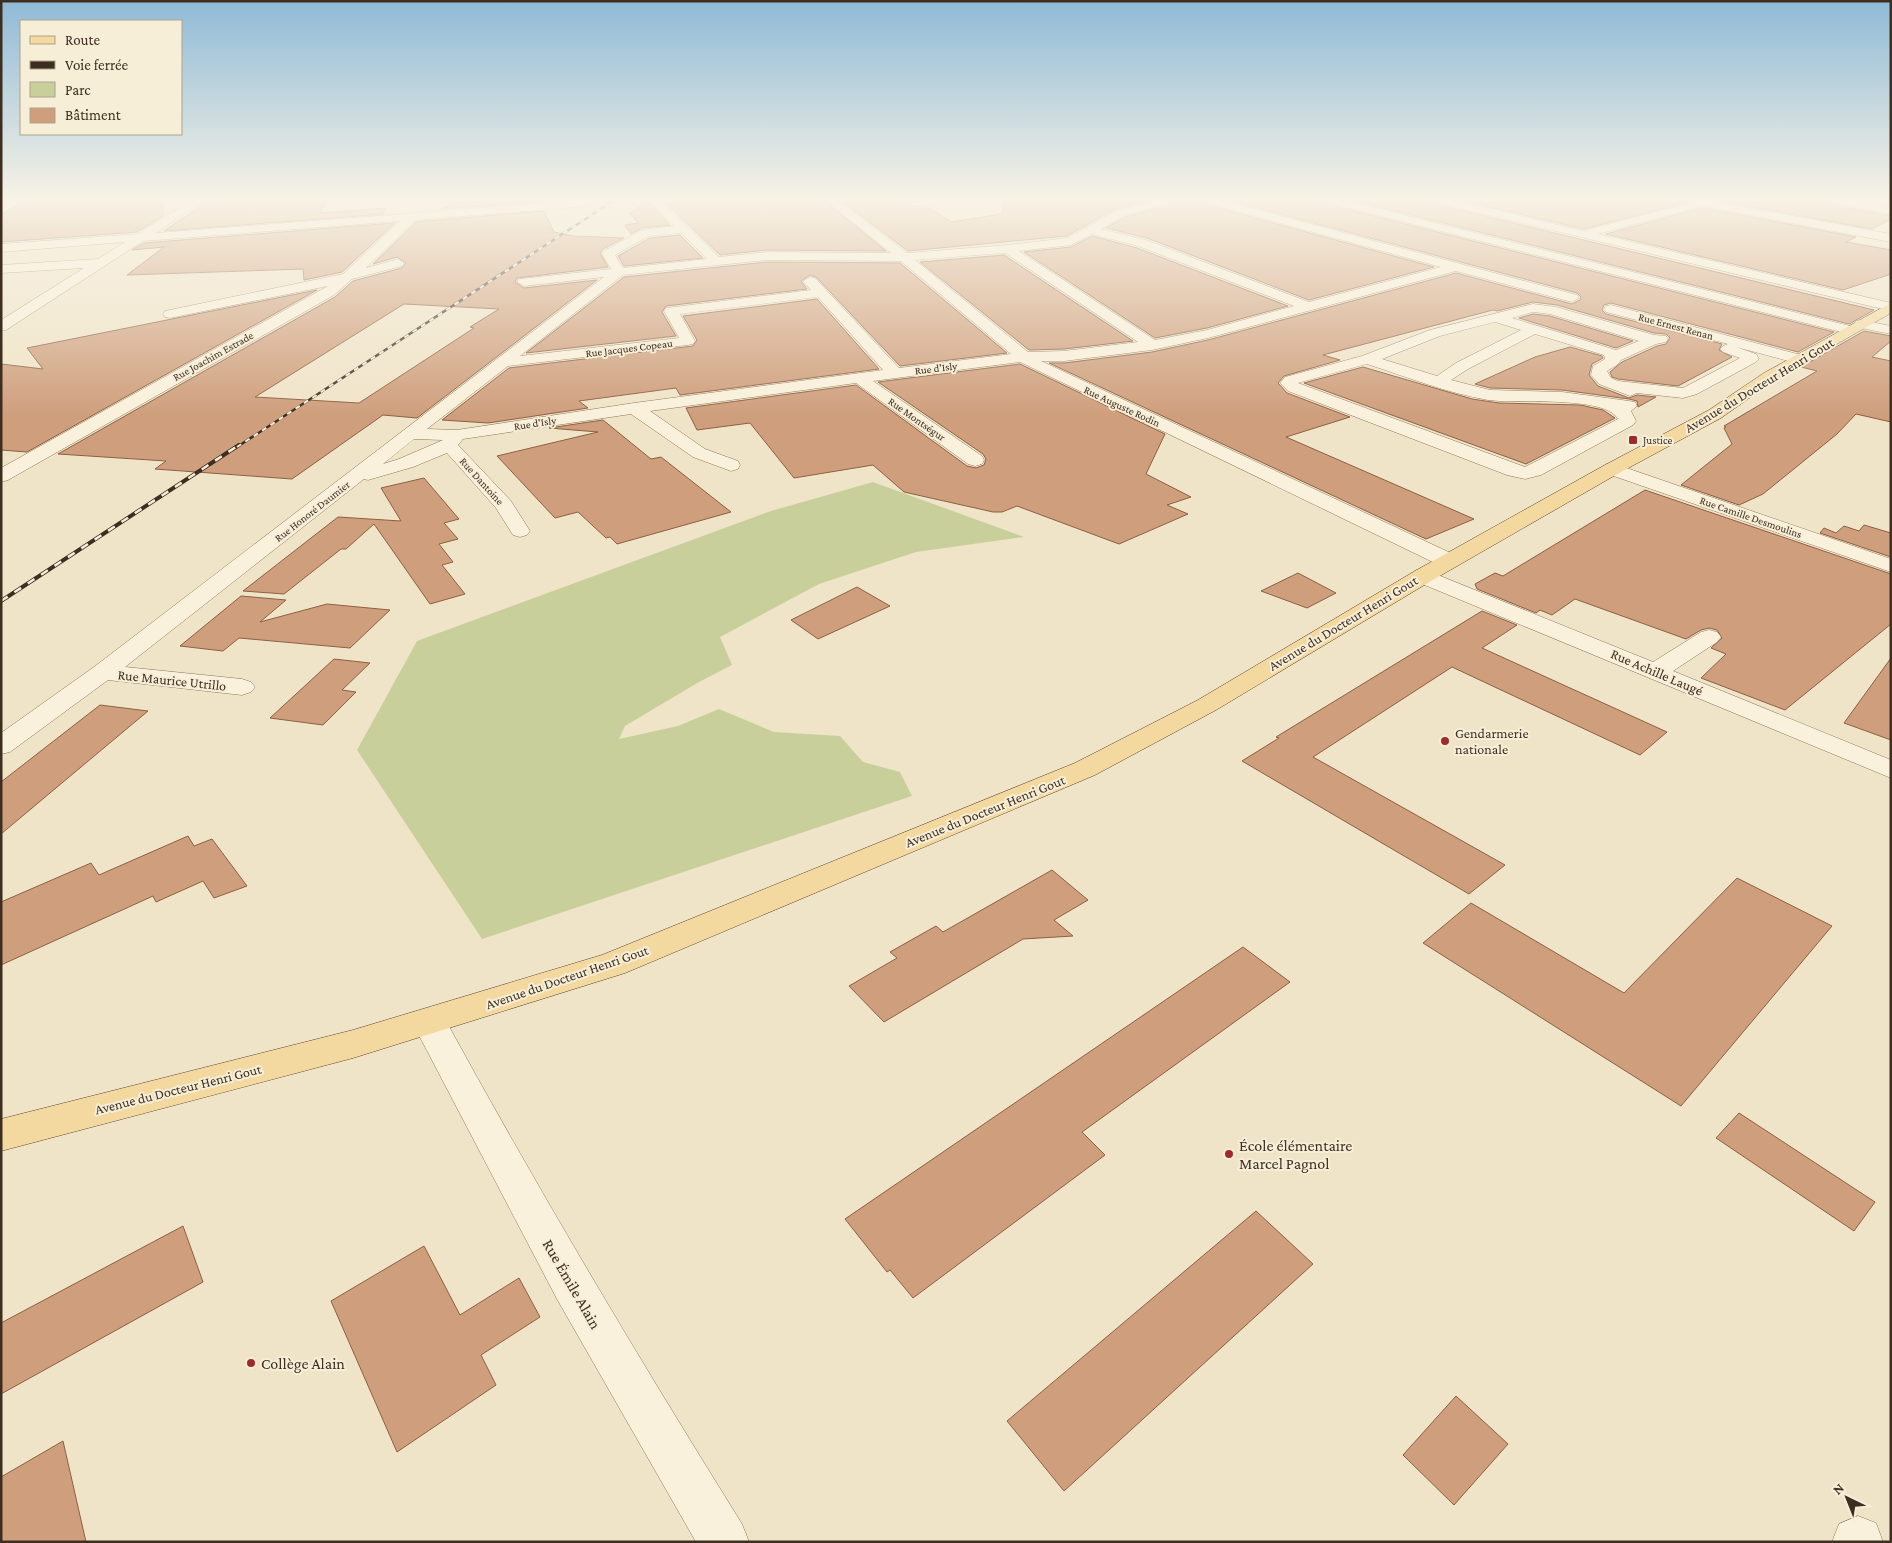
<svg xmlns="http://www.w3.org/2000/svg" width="1892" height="1543" viewBox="0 0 1892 1543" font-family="'Crimson Pro',serif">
  <rect width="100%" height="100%" fill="#f0e4c8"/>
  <polygon fill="#c9cf9b" points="873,482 1024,537 916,552 819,584 720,637 732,665 699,682 625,726 619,739 678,726 719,709 774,732 840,736 863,762 900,772 912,796 482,939 357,750 417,641 771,511"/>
  <g fill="#cf9f7d" stroke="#8d5f41" fill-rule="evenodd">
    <polygon points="31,199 162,199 163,216 137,232 1,242 1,214"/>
    <polygon points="211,199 329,199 319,213 385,208 383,214 164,231"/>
    <polygon points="466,199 538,199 539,202 441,209"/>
    <polygon points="662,199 822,199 886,251 767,250 720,255"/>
    <polygon points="839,199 903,199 913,206 925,205 951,222 1002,214 1004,199 1154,199 1115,209 1067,236 908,251"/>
    <polygon points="1182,199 1197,199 1200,203 1434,267 1309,300 1147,238 1106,228 1125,217 1179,203"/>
    <polygon points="1224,199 1319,199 1322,203 1834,332 1798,352 1611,303 1604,305 1602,310 1606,314 1722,344 1719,350 1732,357 1678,386 1618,379 1612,377 1610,372 1622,362 1657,346 1666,344 1670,338 1666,334 1654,333 1557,305 1533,302 1497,311 1493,310 1323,355 1340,360 1284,376 1278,383 1287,393 1350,417 1286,437 1474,519 1426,539 1049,363 1064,363 1152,352 1208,340 1456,273 1572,304 1580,300 1581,297 1577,293"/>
    <polygon points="1347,199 1427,199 1434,204 1874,310 1849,324"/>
    <polygon points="1456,199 1688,199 1688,202 1584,229"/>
    <polygon points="1722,199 1819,199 1826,204 1891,216 1891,219 1872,229 1721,201"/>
    <polygon points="648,201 670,225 642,228 631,234 625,225 638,223 630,213"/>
    <polygon points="1702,208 1856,237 1846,242 1891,250 1891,274 1843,290 1606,234"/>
    <path d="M544 211 554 232 573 236 624 238 603 249 600 253 608 267 517 278 515 282 524 288 597 280 417 418 383 415 292 479 155 469 166 461 58 454 335 297 353 281 402 268 406 263 397 257 373 264 416 222ZM404 304 499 309 470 327 474 328 359 403 255 397Z"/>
    <polygon points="395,223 342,272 304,280 303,269 127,275 164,247 132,250 144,243"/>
    <polygon points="680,235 703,258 624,266 618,256 650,238"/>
    <polygon points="1092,236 1137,248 1288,306 1207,328 1155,338 1024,252 1071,247"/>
    <polygon points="1004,255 1133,341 1064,349 1029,350 920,262"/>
    <polygon points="767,262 900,263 1007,353 900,366 816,277 810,275 801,281 807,289 666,306 662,312 676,336 526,353 624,277"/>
    <polygon points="317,290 27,452 1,450 1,364 43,369 27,348"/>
    <polygon points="817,299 879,369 680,395 676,388 579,401 588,408 488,423 442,420 509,368 693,346 697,340 683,316"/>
    <polygon points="1533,314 1550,316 1633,341 1616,348 1519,318"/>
    <polygon points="1864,331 1891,336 1891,341 1872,357 1891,361 1891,422 1856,414 1837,434 1763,494 1739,505 1681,485 1732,444 1724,428 1726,427 1724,426 1817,371 1801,367"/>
    <polygon points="1570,347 1602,356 1603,358 1592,364 1589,375 1598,386 1629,398 1637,395 1656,397 1638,407 1637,401 1629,399 1562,390 1490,388 1475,384 1535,357"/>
    <polygon points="1020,364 1165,434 1146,474 1191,497 1167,505 1188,514 1119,544 1017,506 1002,512 993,512 904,492 873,465 794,478 750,423 697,430 686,408 856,385 967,466 976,468 984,465 986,459 983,454 878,382"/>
    <polygon points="1363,367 1472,399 1499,403 1580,405 1603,410 1615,418 1526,464 1304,383"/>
    <polygon points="603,420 651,459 661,457 731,512 617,544 610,537 606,538 578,512 555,518 497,456 598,432 549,428"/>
    <polygon points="424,478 459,519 444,523 458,539 439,544 453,562 442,565 465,594 430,604 374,524 346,549 341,549 284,594 243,591 338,517 401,521 381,488"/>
    <polygon points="1645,490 1891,574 1891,624 1785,710 1701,678 1726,654 1711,648 1722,638 1717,630 1709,628 1701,630 1686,639 1575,599 1552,615 1540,610 1536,613 1477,589 1475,584 1495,573 1503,576"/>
    <polygon points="1864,525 1891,533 1891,557 1820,533 1824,528 1836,533 1844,526 1859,531"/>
    <polygon points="1298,573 1336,593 1307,608 1261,591"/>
    <polygon points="857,587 890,606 818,639 791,620"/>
    <polygon points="241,596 286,600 260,622 327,604 390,610 350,648 239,638 223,651 180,646"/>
    <polygon points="1482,611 1517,625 1482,648 1667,732 1640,755 1452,667 1313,757 1505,865 1469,894 1242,761 1279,738 1276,737"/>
    <polygon points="1891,658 1891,740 1844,723"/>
    <polygon points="334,659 370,663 342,690 356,692 323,725 270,718"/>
    <polygon points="100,705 148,711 1,834 1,782"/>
    <polygon points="188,836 194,846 212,839 247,886 214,898 203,881 156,902 153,896 1,965 1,902 91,863 99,875"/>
    <polygon points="1052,870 1088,900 1054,920 1073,936 1023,939 884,1022 849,986 897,958 890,952 936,926 943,932"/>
    <polygon points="1737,878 1832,926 1681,1106 1423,943 1471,903 1624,993"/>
    <polygon points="1243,947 1290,982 1082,1132 1105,1155 913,1298 890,1270 887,1272 845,1219"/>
    <polygon points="1739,1113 1875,1202 1854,1231 1716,1138"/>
    <polygon points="1256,1211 1313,1264 1064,1491 1007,1421"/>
    <polygon points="183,1226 203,1282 1,1394 1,1323"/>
    <polygon points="424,1246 460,1315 519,1278 540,1317 481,1355 496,1385 397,1452 331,1301"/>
    <polygon points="1456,1396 1508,1444 1454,1505 1403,1455"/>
    <polygon points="63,1441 86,1542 1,1542 1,1477"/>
  </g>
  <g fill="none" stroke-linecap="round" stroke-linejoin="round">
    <defs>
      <g id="minor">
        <polygon points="192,199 205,199 156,233 599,199 588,206 415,220 366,268 398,259 404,263 402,266 352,279 334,295 8,480 1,482 1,468 328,286 170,318 165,317 163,314 165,311 343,274 400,221 143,241 6,330 1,331 1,320 84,268 1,273 1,265 98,259 125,242 1,252 1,244 138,234"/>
        <path d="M648 199H659L719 257 767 252 891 253 824 199H836L907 253 1007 245 1068 238 1116 211 1162 199H1180L1179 201 1124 215 1101 229 1146 240 1309 302 1441 267 1200 201 1199 199H1217L1577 295 1579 298 1572 302 1456 271 1208 338 1152 350 1064 361H1041L1457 556 1460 561 1457 566 1449 567 1441 566 1020 362 873 381 982 456 984 460 982 464 975 466 968 464 856 383 650 411 705 449 738 461 740 465 738 469 731 471 693 457 631 414 463 439 458 445 511 501 530 531 527 535 520 537 513 535 496 508 447 453 413 467 368 480 364 479 125 667 242 679 251 682 255 687 251 692 242 695 108 680 10 752 1 754V733L94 667 604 277 524 286 517 282 519 279 611 269 602 254 604 251 642 230 674 226ZM681 233 707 259 623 268 615 255 649 236ZM1092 234 1138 246 1294 306 1207 330 1155 340 1019 251 1071 245ZM1005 253 1138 342 1064 351 1028 352 915 260ZM767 260 901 261 1011 354 899 368 815 278 810 277 803 281 811 290 666 308 664 311 679 338 520 356 623 275ZM818 297 883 370 634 403 457 430 427 429 508 366 688 345 693 344 695 341 680 314ZM414 439 443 440 399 459 383 464Z"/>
        <polygon points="1321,199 1339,199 1854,327 1856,330 1854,333 1849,334 1322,201"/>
        <polygon points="1429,199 1448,199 1584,231 1690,203 1690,199 1720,199 1716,202 1891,234 1891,242 1702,206 1598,234 1891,303 1891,311 1434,202"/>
        <polygon points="1821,199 1844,199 1891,208 1891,214 1826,202"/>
        <path d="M1533 304 1556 307 1654 335 1666 336 1668 339 1666 342 1656 344 1621 360 1617 365 1607 371 1611 378 1618 381 1683 388 1740 358 1723 352 1720 349 1723 346 1728 344 1606 312 1604 309 1606 306 1611 305 1805 356 1808 359 1805 362 1800 364 1736 347 1756 354 1759 359 1756 362 1697 394 1683 398 1637 393 1630 396 1599 384 1591 375 1593 366 1605 359 1604 355 1535 334 1468 369 1451 380 1490 390 1562 392 1629 401 1635 402 1637 406 1631 411 1636 421 1633 425 1541 475 1525 479 1507 475 1288 391 1280 383 1285 377 1362 356 1430 330ZM1533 312 1550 314 1639 341 1616 350 1512 318ZM1495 322 1521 330 1456 363 1437 376 1382 359 1440 336ZM1367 364C1407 377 1447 393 1488 400 1503 402 1519 401 1534 401 1553 402 1609 401 1618 419L1525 467 1298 383Z"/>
        <polygon points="1861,320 1891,326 1891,334 1856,327 1854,324 1856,321"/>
        <polygon points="1612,463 1891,559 1891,572 1605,473 1603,469 1605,465"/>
        <polygon points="1423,569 1653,662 1701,632 1709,630 1717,632 1721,637 1717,642 1673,671 1891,760 1891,778 1415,581 1412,576 1415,571"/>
        <path d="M429 1008 441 1012C536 1186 637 1356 742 1524L749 1542H696L557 1299 412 1022 417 1012Z"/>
        <polygon points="1858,1516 1876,1523 1883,1542 1832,1542 1839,1524"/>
      </g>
      <polygon id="major" points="1891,303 1891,313 1776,379 1721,418 1619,473 1431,581 1216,710 1095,775 625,973 353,1058 1,1151 1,1119 353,1030 602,955 1075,763 1198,700 1415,571 1605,465 1709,410 1764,373"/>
    </defs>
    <use href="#minor" stroke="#8d765c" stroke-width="1"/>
    <use href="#major" stroke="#5b4430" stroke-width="1"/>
    <use href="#minor" fill="#faf1dc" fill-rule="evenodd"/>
    <use href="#major" fill="#f3d9a0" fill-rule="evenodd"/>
    <defs>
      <polyline id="rail-far1" points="237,447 616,199"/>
      <polyline id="rail" points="1,601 239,445"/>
    </defs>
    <use href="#rail-far1" stroke="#3d2e20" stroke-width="2.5"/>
    <use href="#rail" stroke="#3d2e20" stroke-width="4"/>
    <use href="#rail-far1" stroke="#f7eed8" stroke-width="2" stroke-dasharray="5" stroke-linecap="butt"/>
    <use href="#rail" stroke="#f7eed8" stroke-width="2.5" stroke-dasharray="8" stroke-linecap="butt"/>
  </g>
  <linearGradient id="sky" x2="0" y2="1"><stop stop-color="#8fbad6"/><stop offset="0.48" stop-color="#f8f3e6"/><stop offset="1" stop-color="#f8f3e6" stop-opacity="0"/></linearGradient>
  <rect width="1892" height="415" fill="url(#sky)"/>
  <g fill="#9e2a2b" stroke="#f7eed8" stroke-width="2">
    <rect x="1628" y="435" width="10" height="10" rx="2.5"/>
    <circle cx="1445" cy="741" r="5"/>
    <circle cx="1229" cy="1154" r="5"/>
    <circle cx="251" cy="1363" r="5"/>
  </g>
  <g text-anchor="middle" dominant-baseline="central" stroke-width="4" stroke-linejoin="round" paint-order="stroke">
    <g font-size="11" fill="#3d2e20" stroke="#f7eed8">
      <text transform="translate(1676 326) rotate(15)">Rue Ernest Renan</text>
      <text transform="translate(629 348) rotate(-7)">Rue Jacques Copeau</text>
      <text transform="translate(213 356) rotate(-29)">Rue Joachim Estrade</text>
      <text transform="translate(936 368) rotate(-7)">Rue d'Isly</text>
      <text transform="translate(1122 406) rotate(25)">Rue Auguste Rodin</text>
      <text transform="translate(917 419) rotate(35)">Rue Montségur</text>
      <text transform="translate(535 423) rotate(-9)">Rue d'Isly</text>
      <text transform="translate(482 481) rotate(48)">Rue Dantoine</text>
      <text transform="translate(312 511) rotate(-38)">Rue Honoré Daumier</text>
      <text transform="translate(1751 517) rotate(19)">Rue Camille Desmoulins</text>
    </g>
    <g font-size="11" fill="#3d2e20" stroke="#f7eed8" text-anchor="start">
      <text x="1643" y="440">Justice</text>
    </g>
    <g font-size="14" fill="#3d2e20" stroke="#f7eed8">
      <text transform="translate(1759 385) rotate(-31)">Avenue du Docteur Henri Gout</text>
      <text transform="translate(1343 623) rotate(-31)">Avenue du Docteur Henri Gout</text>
      <text transform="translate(1657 672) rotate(23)">Rue Achille Laugé</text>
      <text transform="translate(172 680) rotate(6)">Rue Maurice Utrillo</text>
      <text transform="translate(985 811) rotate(-22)">Avenue du Docteur Henri Gout</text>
      <text transform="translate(567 977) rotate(-19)">Avenue du Docteur Henri Gout</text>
      <text transform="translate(178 1089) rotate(-14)">Avenue du Docteur Henri Gout</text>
    </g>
    <g font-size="14" fill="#3d2e20" stroke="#f7eed8" text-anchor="start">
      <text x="1455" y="733">Gendarmerie<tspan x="1455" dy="16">nationale</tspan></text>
    </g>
    <g font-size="16" fill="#3d2e20" stroke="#f7eed8" text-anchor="start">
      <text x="1239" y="1145">École élémentaire<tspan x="1239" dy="18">Marcel Pagnol</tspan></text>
      <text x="261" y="1363">Collège Alain</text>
    </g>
    <g font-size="16" fill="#3d2e20" stroke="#f7eed8">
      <text transform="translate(572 1284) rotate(60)">Rue Émile Alain</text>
    </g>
  </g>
  <rect width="1892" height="1543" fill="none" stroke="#3d2e20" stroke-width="5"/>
  <rect x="20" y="20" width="162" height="115" fill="#f7eed8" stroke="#ada18e"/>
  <rect x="30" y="36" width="25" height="8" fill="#f3d9a0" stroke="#ada18e"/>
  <text x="65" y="45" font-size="15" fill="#3d2e20">Route</text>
  <rect x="30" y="61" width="25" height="8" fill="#3d2e20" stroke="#ada18e"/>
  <text x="65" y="70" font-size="15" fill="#3d2e20">Voie ferrée</text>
  <rect x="30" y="82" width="25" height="15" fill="#c9cf9b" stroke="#ada18e"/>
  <text x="65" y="95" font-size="15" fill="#3d2e20">Parc</text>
  <rect x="30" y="108" width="25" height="15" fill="#cf9f7d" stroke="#ada18e"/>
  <text x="65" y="120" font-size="15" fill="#3d2e20">Bâtiment</text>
  <g transform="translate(1847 1498) rotate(317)" stroke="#f7eed8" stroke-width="4" paint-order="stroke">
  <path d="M0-4L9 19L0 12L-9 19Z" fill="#3d2e20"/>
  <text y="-8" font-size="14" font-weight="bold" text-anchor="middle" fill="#3d2e20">N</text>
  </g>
</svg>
